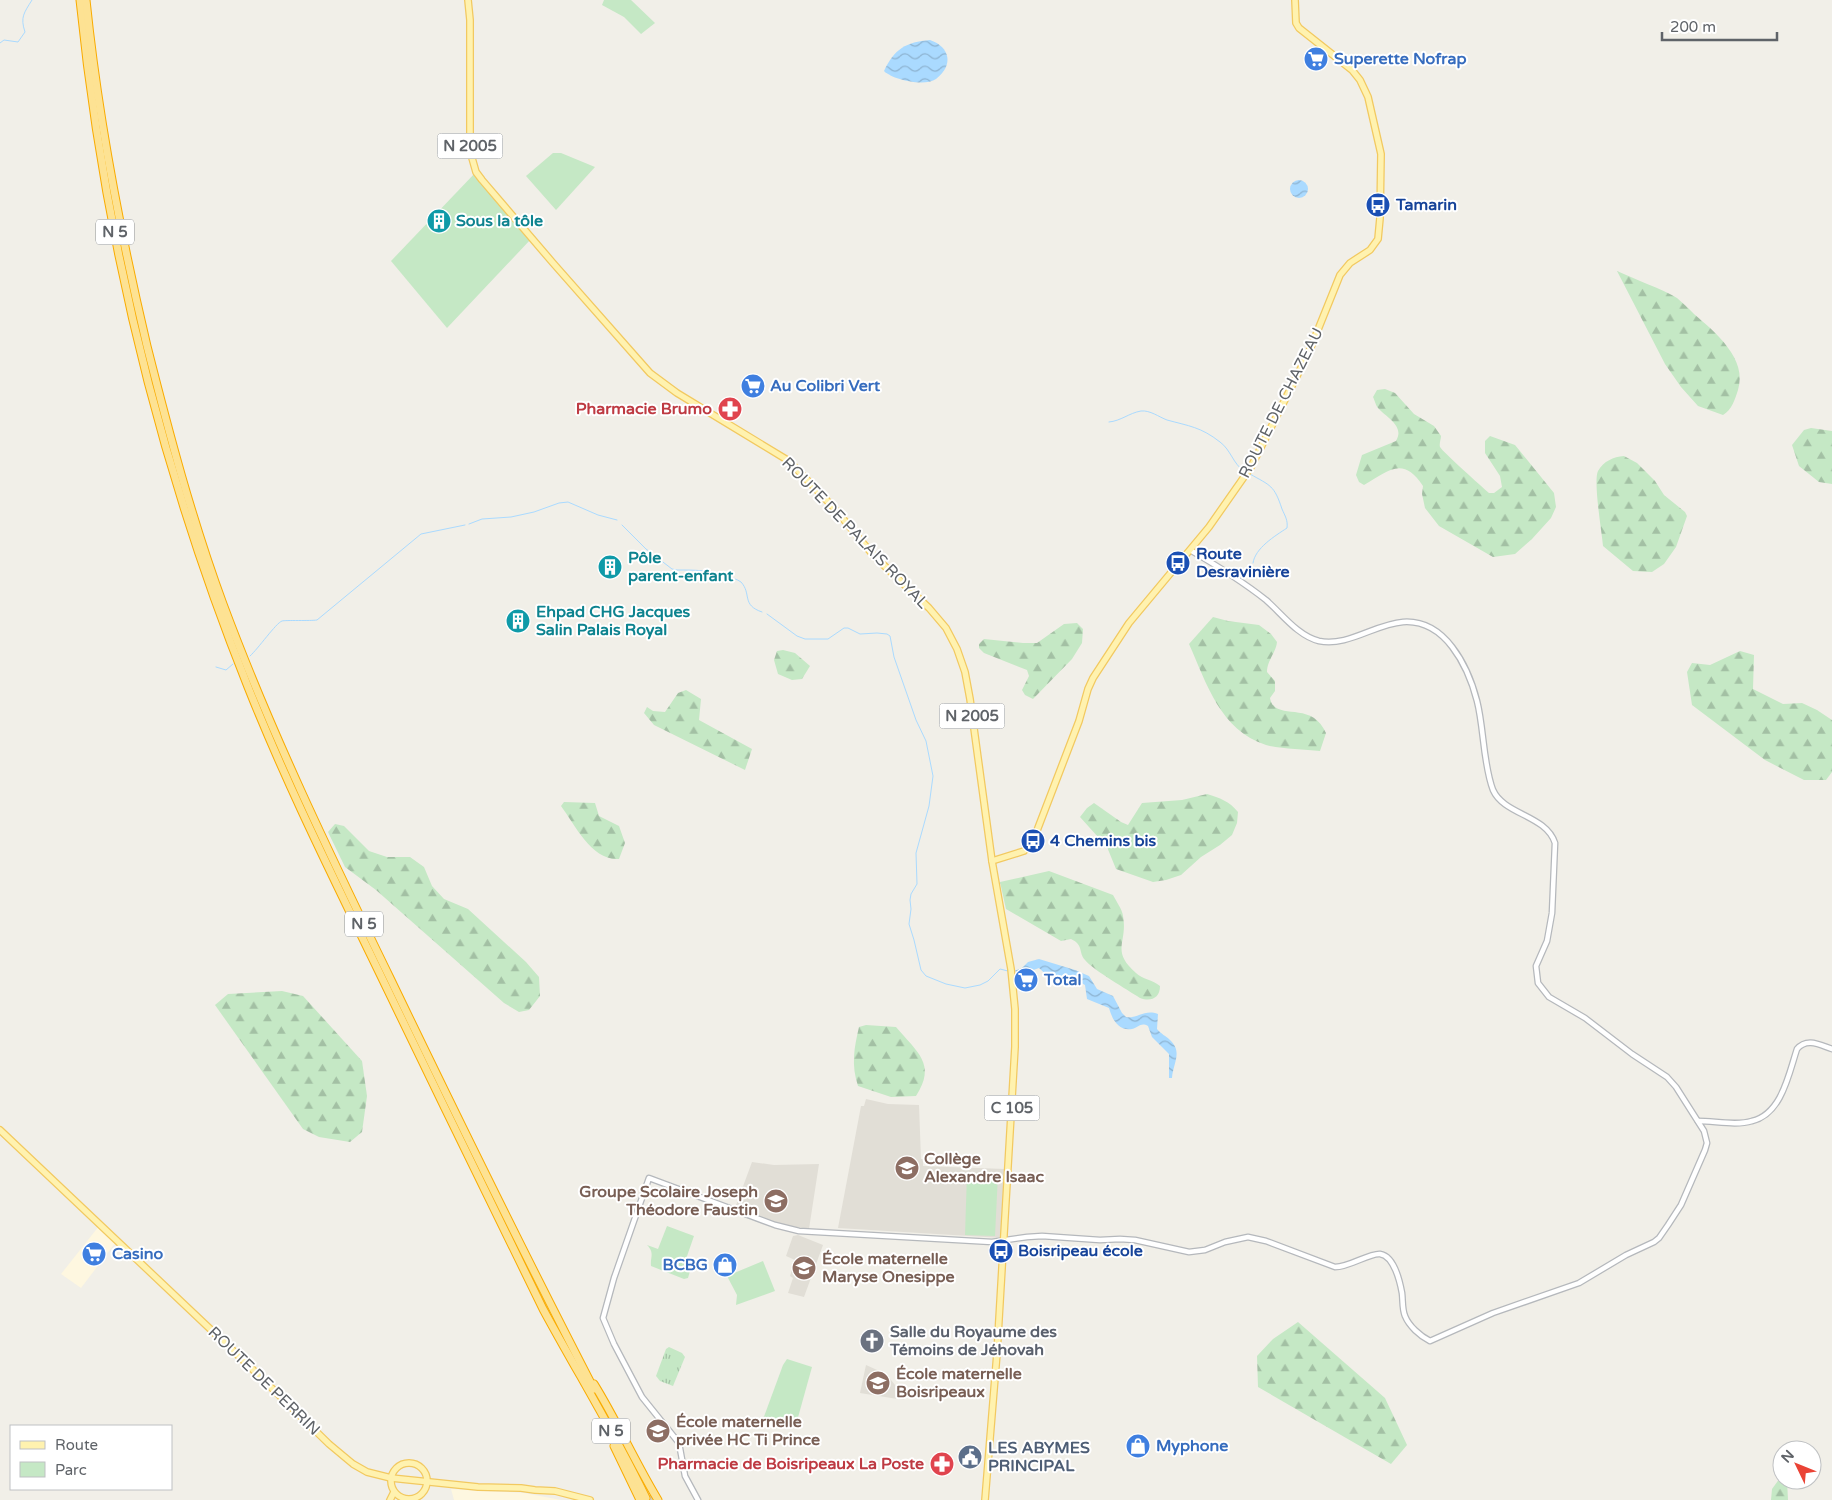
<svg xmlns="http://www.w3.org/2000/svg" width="1832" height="1500" viewBox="0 0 1832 1500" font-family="'Varela Round',sans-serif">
  <defs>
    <pattern id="grass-tufts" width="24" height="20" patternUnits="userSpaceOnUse" patternTransform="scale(1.25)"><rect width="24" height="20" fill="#c5e8c5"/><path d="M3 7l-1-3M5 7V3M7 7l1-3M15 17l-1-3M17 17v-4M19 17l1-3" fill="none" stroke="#a3c0a4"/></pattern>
    <pattern id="forest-firs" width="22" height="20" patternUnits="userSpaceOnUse" patternTransform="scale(1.25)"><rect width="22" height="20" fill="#c5e8c5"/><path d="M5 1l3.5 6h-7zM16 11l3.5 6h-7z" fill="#a3c0a4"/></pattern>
    <pattern id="water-waves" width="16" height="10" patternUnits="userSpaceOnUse" patternTransform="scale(1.25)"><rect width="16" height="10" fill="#aadaff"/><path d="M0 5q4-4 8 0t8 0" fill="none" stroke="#8eb4d2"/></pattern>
  </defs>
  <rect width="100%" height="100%" fill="#f1efe8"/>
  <g fill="#fef7e0">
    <polygon points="99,1226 116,1242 81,1288 61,1274"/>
    <polygon points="451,1489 524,1493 561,1500 454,1500"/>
  </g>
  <g fill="#e1ded6">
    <polygon points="866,1099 888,1104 919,1105 921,1159 923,1159 923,1166 1005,1169 1002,1238 838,1228 861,1106 864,1106"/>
    <polygon points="752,1162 774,1165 819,1164 809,1229 778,1224 735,1208"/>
    <polygon points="798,1235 823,1245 804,1297 788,1293 793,1278 790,1276 795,1260 786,1256 793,1236"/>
    <polygon points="866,1365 886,1374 905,1397 904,1400 860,1393"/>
  </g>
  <polygon fill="url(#grass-tufts)" points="669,1347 682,1353 685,1357 673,1386 660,1381 656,1376 666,1349"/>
  <g fill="url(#forest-firs)">
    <path d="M1617 271C1634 279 1662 289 1677 298 1683 303 1689 309 1694 314 1715 332 1748 359 1738 390 1735 399 1732 410 1723 415L1698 406 1681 387 1665 364Z"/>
    <path d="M1385 389 1395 393 1414 414 1434 426 1441 436C1441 439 1439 444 1440 447 1442 451 1482 487 1489 493H1494L1502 487 1500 476 1485 453V441L1490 436 1515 445 1554 493 1556 507 1551 518 1532 539 1515 554 1493 557 1439 526 1425 508 1422 494 1423 486C1403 455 1388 471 1364 485L1359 482 1356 475 1362 455 1396 441C1405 426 1387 418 1378 408 1376 406 1375 401 1373 397L1377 390Z"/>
    <polygon points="1811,428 1832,431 1832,484 1819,482 1799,466 1792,445 1804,430"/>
    <path d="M1624 456 1637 463 1655 481 1664 495 1685 512 1687 516 1676 547 1664 564 1652 572 1633 571 1603 546C1602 533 1593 481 1598 471 1604 461 1613 457 1624 456Z"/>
    <path d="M1213 617 1228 621 1259 625 1271 634 1277 642C1276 653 1267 660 1267 672L1275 681V691L1270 698C1270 699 1272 705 1273 705 1284 718 1313 703 1326 733L1320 751C1304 749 1280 749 1266 745 1220 730 1207 684 1189 644Z"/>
    <polygon points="1077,623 1083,629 1082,643 1072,659 1033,699 1025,695 1022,690 1029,676 1027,670 984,653 979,648 979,644 984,639 1023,643 1037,643 1064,624"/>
    <polygon points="783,650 795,653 810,666 802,679 792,680 778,674 774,660 777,651"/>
    <polygon points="1740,651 1754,655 1753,689 1783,704 1802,703 1817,710 1832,720 1832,772 1826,780 1804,780 1765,760 1692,705 1687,672 1692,663 1710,665"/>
    <polygon points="686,690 701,699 699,720 752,749 745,770 654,725 644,713 647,707 653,711 665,712 678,693"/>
    <path d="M1207 794C1220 798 1229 801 1238 812L1237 823 1232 835 1220 845 1201 857 1181 875 1166 880 1153 882 1116 869 1107 847 1080 817 1087 808 1094 803 1121 822 1128 825 1142 803 1182 800Z"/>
    <path d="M564 802 595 803 599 816 619 826 625 843 619 859C592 861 575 825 561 806Z"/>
    <polygon points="335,824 344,826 369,851 387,857 410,857 424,867 432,886 444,899 468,909 526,962 539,977 540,996 529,1010 519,1012 504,1003 376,890 345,867 328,832"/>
    <path d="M1049 871 1113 895C1116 901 1122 909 1123 916 1128 943 1110 950 1136 973 1142 979 1153 980 1160 986 1160 998 1151 1002 1140 998 1128 990 1093 970 1085 960 1078 952 1084 945 1071 939L1061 941 1006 909 1000 882Z"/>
    <polygon points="282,991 303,996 362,1061 367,1096 362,1132 350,1142 319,1137 303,1129 215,1005 228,994"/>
    <path d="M866 1025 896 1027C917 1052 937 1064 916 1096L891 1097 858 1086C851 1065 854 1048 859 1027Z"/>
    <polygon points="1298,1322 1385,1398 1407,1445 1391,1464 1258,1387 1257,1356 1273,1339"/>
    <polygon points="1780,1478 1787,1480 1788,1500 1771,1500 1772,1489"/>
  </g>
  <g fill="#c5e8c5">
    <polygon points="604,0 631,0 655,23 641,34 624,17 602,5"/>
    <polygon points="553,153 561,153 595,167 556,210 526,176"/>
    <polygon points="476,172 532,238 447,328 391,261"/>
    <polygon points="967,1173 998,1174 995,1236 965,1235"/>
    <path d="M667 1226 694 1236 686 1259 703 1266 695 1267 690 1271 688 1278 684 1279 651 1266C650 1257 655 1253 647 1245L658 1249Z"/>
    <polygon points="763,1261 775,1291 736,1305 737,1295 727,1276"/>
    <polygon points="787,1359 812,1367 797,1421 795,1426 766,1427 762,1424 762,1422 783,1365"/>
  </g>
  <g fill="url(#water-waves)">
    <path d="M930 40C950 47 954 65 936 79 925 87 893 80 884 71 894 49 906 42 930 40Z"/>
    <circle cx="1299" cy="189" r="9"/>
    <path d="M1039 959 1075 970 1089 976 1097 989 1113 996 1122 1013 1126 1017C1138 1019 1144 1009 1158 1014L1157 1029C1161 1034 1166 1036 1170 1040 1183 1052 1173 1063 1172 1078H1169V1054L1152 1037 1148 1026C1141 1022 1139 1027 1132 1029 1118 1031 1112 1019 1109 1008L1087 999 1085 985C1074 978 1063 982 1051 979L1039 968 1025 973 1014 971 1022 968 1028 962Z"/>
  </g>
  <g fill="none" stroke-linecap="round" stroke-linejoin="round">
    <g stroke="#aadaff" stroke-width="1">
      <path d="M0 43 4 40 18 42 25 32C20 17 24 13 32 0"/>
      <path d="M1109 422C1121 421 1129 413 1141 411 1150 410 1159 417 1167 420 1189 426 1201 427 1220 442 1231 450 1233 464 1244 471"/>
      <path d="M1250 474C1271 486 1274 485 1282 509 1285 516 1288 520 1287 528 1275 536 1255 548 1253 563"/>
      <polyline points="469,524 482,519 511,517 534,512 559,503 568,502 598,515 617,520"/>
      <path d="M622 525 646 549 672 569 677 570C696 570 708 570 727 576 731 578 737 579 741 582 752 594 741 605 762 612"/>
      <polyline points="767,614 797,636 805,639 828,639 844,628 848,628 860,634 877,633 887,634 890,636 894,657 916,720 926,741 933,776 929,806 916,853 917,884 911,894 910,900 911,909 909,924 914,940 921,970 926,976 946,984 965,988 980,985 988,981 1000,969 1008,971"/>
      <path d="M250 656C258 649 276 623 282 621 285 620 311 621 317 620L421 534 465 525"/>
      <polyline points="216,667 226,670 233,664"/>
    </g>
    <polyline stroke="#ccccc8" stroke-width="7" stroke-dasharray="7 3.5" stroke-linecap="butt" points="649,1496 652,1500"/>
    <defs>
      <g id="minor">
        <path d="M1698 1121C1715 1121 1736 1126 1752 1121 1782 1114 1789 1073 1797 1049 1807 1037 1820 1045 1832 1049"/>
        <path d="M698 1500 685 1476 679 1443 642 1397 614 1344 603 1318 614 1278 649 1178 775 1225 799 1231 992 1242 1027 1237 1042 1236 1100 1240 1120 1239 1135 1240 1189 1252 1205 1250 1225 1242 1248 1237 1266 1241 1335 1267C1350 1267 1369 1253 1380 1254 1394 1256 1400 1282 1402 1293 1403 1301 1402 1309 1405 1316 1409 1326 1420 1336 1430 1341L1493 1313 1579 1283 1626 1255 1654 1242 1659 1238 1668 1225 1681 1205 1705 1150 1707 1143 1704 1131 1676 1087 1667 1077 1632 1054 1585 1018 1549 997 1538 983 1536 966 1547 941 1552 913 1555 843C1546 815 1504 815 1493 790 1483 764 1484 728 1477 701 1468 666 1445 619 1403 622 1375 624 1348 647 1319 641 1298 636 1282 614 1266 600 1242 581 1216 565 1190 550"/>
      </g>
      <g id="major">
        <polyline points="468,0 470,20 470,151 476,172 482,180 553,263 650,373 677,393 789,461 835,509 873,555 929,608 946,628 957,649 965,672 970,699 992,861 1011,969 1015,1009 1015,1047 997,1353 985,1500"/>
        <polyline points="992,861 1024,851 1033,841 1079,721 1088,689 1093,678 1129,623 1209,527 1251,467 1309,352 1340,275 1350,263 1370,250 1378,239 1380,218 1381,154 1368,97 1360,80 1352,70 1299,28 1296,23 1295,0"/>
        <polyline points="0,1130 244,1361 329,1444 353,1464 367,1472 391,1478 478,1487 521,1488 535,1490 555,1491 590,1500"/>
        <circle cx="409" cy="1481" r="18"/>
        <polyline points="390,1500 394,1492"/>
      </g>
      <g id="highway">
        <path d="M80 0C104 235 160 467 248 687 287 785 334 879 380 974 434 1086 488 1197 543 1309 577 1372 615 1433 646 1498"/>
        <path d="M86 0C98 117 120 232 147 346 169 433 192 520 223 604 271 733 331 857 391 980 457 1117 524 1254 594 1389"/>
        <path d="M594 1384C617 1421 635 1462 658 1500"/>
        <polyline points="614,1446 640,1500"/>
      </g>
    </defs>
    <use href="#minor" stroke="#b5b8bc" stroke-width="7"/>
    <use href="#major" stroke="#f2c960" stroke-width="8"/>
    <use href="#highway" stroke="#f9ab00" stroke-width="9"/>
    <use href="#minor" stroke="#fff" stroke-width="4.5"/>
    <use href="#major" stroke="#fff2af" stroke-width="5.5"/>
    <use href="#highway" stroke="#fde293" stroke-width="7"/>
  </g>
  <defs>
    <symbol id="supermarket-disc" viewBox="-11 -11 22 22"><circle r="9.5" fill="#3f7fe0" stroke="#fff"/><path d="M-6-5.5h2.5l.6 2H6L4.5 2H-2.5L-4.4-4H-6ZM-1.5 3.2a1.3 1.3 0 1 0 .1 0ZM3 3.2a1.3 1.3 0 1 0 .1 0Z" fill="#fff"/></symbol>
    <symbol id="bus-disc" viewBox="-11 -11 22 22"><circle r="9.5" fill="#1a4fb4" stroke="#fff"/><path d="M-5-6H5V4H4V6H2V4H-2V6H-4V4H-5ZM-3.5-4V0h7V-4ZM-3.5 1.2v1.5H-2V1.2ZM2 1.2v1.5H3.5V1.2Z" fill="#fff"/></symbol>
    <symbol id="building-disc" viewBox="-11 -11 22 22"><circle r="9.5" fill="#0f9aa8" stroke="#fff"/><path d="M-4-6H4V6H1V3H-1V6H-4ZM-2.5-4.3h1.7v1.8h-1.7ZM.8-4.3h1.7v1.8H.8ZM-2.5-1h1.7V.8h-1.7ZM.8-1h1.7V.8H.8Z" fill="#fff"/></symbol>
    <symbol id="pharmacy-disc" viewBox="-11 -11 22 22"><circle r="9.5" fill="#e0444e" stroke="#fff"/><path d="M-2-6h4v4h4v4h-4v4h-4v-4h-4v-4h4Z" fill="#fff"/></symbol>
    <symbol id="school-disc" viewBox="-11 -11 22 22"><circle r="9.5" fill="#8d6e63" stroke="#fff"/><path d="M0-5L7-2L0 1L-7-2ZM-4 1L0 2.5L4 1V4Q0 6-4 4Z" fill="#fff"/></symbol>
    <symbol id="shop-disc" viewBox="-11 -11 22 22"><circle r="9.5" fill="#3f7fe0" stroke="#fff"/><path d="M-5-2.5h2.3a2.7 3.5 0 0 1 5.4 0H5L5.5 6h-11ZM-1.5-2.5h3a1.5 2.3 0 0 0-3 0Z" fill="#fff"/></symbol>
    <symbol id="church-disc" viewBox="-11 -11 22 22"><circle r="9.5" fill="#6b7280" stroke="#fff"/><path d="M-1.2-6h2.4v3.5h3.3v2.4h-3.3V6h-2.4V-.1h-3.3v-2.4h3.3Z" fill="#fff"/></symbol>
    <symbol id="civic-disc" viewBox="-11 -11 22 22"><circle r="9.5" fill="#5c6f8a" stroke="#fff"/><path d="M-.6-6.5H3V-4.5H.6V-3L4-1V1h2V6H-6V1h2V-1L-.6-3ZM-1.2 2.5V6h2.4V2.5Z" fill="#fff"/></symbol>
  </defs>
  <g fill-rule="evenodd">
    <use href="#supermarket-disc" x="1302" y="45" width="28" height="28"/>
    <use href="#bus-disc" x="1364" y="191" width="28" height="28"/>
    <use href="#building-disc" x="425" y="207" width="28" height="28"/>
    <use href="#supermarket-disc" x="739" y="372" width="28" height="28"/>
    <use href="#pharmacy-disc" x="716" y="395" width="28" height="28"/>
    <use href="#bus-disc" x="1164" y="549" width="28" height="28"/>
    <use href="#building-disc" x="596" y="553" width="28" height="28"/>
    <use href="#building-disc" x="504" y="607" width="28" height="28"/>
    <use href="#bus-disc" x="1019" y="827" width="28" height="28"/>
    <use href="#supermarket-disc" x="1012" y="966" width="28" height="28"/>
    <use href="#school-disc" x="893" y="1154" width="28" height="28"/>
    <use href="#school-disc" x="762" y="1187" width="28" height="28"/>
    <use href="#bus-disc" x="987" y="1237" width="28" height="28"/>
    <use href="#supermarket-disc" x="80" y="1240" width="28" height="28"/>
    <use href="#shop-disc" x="711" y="1251" width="28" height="28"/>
    <use href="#school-disc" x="790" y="1254" width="28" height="28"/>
    <use href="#church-disc" x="858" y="1327" width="28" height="28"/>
    <use href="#school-disc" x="864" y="1369" width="28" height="28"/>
    <use href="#school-disc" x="644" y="1417" width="28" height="28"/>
    <use href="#shop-disc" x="1124" y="1432" width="28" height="28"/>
    <use href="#civic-disc" x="956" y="1443" width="28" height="28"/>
    <use href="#pharmacy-disc" x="928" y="1450" width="28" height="28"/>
  </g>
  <g text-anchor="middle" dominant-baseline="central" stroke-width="4" stroke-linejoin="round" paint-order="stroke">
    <g fill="#fff" stroke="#8f9295" stroke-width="1">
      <rect x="437.5" y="133.5" width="65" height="25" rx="4"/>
      <rect x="96" y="219.5" width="38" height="25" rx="4"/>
      <rect x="939.5" y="703.5" width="65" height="25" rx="4"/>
      <rect x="345" y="911.5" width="38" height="25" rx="4"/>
      <rect x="984.5" y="1095.5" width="55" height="25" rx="4"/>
      <rect x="592" y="1418.5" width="38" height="25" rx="4"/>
    </g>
    <g font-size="15" font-weight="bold" fill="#5f6368">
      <text x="470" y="146">N 2005</text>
      <text x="115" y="232">N 5</text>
      <text x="972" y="716">N 2005</text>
      <text x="364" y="924">N 5</text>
      <text x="1012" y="1108">C 105</text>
      <text x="611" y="1431">N 5</text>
    </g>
    <g font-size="16" font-weight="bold" fill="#366cbe" stroke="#fff" text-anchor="start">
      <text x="1334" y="59">Superette Nofrap</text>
      <text x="770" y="386">Au Colibri Vert</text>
      <text x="1044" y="980">Total</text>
      <text x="112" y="1254">Casino</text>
      <text x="708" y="1265" text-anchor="end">BCBG</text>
      <text x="1156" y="1446">Myphone</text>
    </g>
    <g font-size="16" font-weight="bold" fill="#164399" stroke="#fff" text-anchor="start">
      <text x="1396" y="205">Tamarin</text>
      <text x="1196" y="554">Route<tspan x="1196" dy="18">Desravinière</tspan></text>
      <text x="1050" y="841">4 Chemins bis</text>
      <text x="1018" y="1251">Boisripeau école</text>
    </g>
    <g font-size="16" font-weight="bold" fill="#0d838f" stroke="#fff" text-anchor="start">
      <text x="456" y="221">Sous la tôle</text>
      <text x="628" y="558">Pôle<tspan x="628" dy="18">parent-enfant</tspan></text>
      <text x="536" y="612">Ehpad CHG Jacques<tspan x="536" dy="18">Salin Palais Royal</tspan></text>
    </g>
    <g font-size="16" fill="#5f6368" stroke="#fff">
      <text transform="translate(1281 403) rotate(-63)">ROUTE DE CHAZEAU</text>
      <text transform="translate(855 533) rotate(46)">ROUTE DE PALAIS ROYAL</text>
      <text transform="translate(264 1381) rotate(44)">ROUTE DE PERRIN</text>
    </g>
    <g font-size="16" font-weight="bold" fill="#be3a42" stroke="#fff" text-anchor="end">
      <text x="712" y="409">Pharmacie Brumo</text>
      <text x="924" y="1464">Pharmacie de Boisripeaux La Poste</text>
    </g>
    <g font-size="16" font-weight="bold" fill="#785e54" stroke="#fff" text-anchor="start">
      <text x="924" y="1159">Collège<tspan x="924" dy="18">Alexandre Isaac</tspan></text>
      <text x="758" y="1192" text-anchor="end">Groupe Scolaire Joseph<tspan x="758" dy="18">Théodore Faustin</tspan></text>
      <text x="822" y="1259">École maternelle<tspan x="822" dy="18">Maryse Onesippe</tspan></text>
      <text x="896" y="1374">École maternelle<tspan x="896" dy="18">Boisripeaux</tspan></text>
      <text x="676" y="1422">École maternelle<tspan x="676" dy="18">privée HC Ti Prince</tspan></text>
    </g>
    <g font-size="16" font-weight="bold" fill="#5b616d" stroke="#fff" text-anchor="start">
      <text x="890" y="1332">Salle du Royaume des<tspan x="890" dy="18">Témoins de Jéhovah</tspan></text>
    </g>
    <g font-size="16" font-weight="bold" fill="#4e5e75" stroke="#fff" text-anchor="start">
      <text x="988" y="1448">LES ABYMES<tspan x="988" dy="18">PRINCIPAL</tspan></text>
    </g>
  </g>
  <rect x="10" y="1425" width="162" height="65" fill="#ffffff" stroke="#bfc1c3"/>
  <rect x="20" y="1441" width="25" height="8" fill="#fff2af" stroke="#bfc1c3"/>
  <text x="55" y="1450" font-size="15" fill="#5f6368">Route</text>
  <rect x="20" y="1462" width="25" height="15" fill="#c5e8c5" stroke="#bfc1c3"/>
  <text x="55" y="1475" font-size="15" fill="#5f6368">Parc</text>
  <g transform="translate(1797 1465) rotate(313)"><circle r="24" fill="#ffffff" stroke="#bfc1c3"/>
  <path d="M0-4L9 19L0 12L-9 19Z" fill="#ea4335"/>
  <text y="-8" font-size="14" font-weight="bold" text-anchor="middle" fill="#5f6368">N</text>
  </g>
  <path d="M1662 32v8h115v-8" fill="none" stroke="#5f6368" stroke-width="2.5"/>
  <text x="1670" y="32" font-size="15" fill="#5f6368" stroke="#ffffff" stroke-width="4" paint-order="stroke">200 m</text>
</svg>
